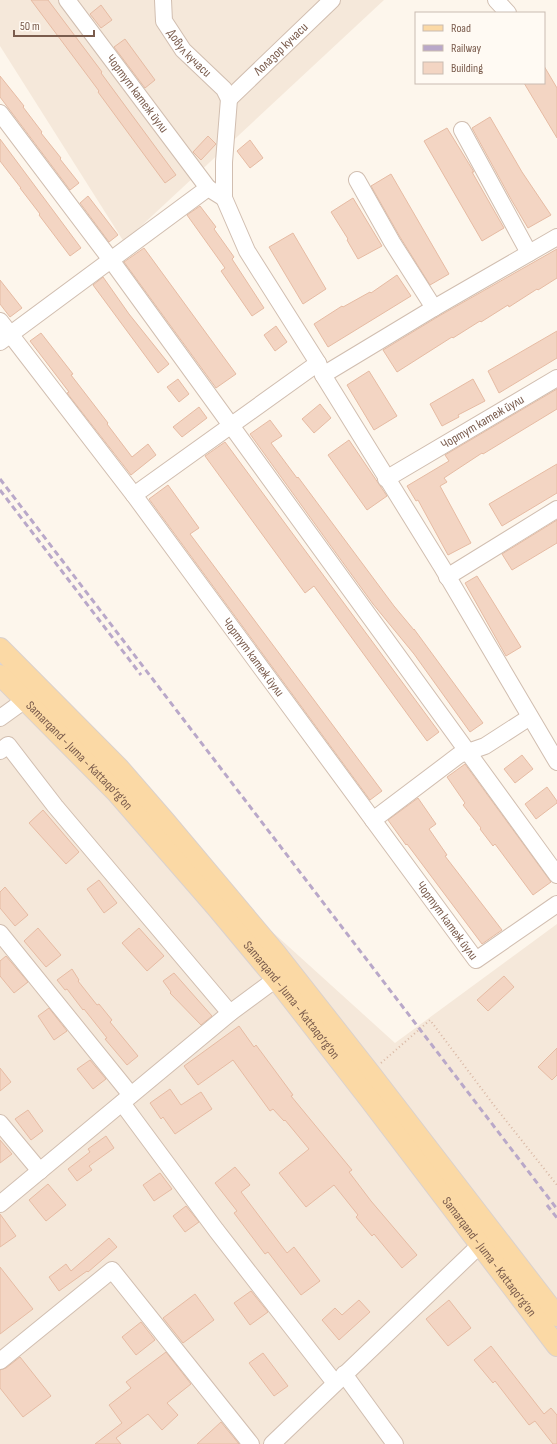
<svg xmlns="http://www.w3.org/2000/svg" width="557" height="1444" viewBox="0 0 557 1444" font-family="'Sofia Sans Condensed',sans-serif">
  <rect width="100%" height="100%" fill="#fdf6ec"/>
  <g fill="#f5e8da">
    <polygon points="0,0 384,0 124,242 0,46"/>
    <polygon points="0,685 395,1043 557,924 557,1444 0,1444"/>
  </g>
  <g fill="#f3d5c3" stroke="#e6bba3">
    <polygon points="31,0 48,0 102,72 101,73 176,175 165,183 98,92 99,91"/>
    <polygon points="101,5 112,20 101,28 90,14"/>
    <polygon points="125,39 155,80 145,88 114,47"/>
    <polygon points="544,66 557,88 557,138 524,83 544,83"/>
    <polygon points="0,76 24,106 23,107 42,132 41,133 61,158 60,159 79,183 70,190 0,97"/>
    <polygon points="490,117 522,172 551,215 528,228 512,201 472,128"/>
    <polygon points="447,128 474,172 472,172 504,228 482,241 424,141"/>
    <polygon points="208,136 216,144 201,160 193,152"/>
    <polygon points="0,139 81,248 70,256 39,215 40,214 20,188 21,188 0,161"/>
    <polygon points="250,140 263,158 250,168 237,151"/>
    <polygon points="391,174 449,274 430,285 400,237 371,186"/>
    <polygon points="88,196 118,235 109,242 80,203"/>
    <polygon points="353,198 382,246 358,259 347,240 348,239 331,212"/>
    <polygon points="200,206 216,227 214,229 234,257 232,259 264,308 252,316 221,271 225,268 187,215"/>
    <polygon points="293,233 326,289 303,304 269,247"/>
    <polygon points="144,248 236,374 216,388 124,262"/>
    <polygon points="557,249 557,278 538,290 537,289 509,307 508,305 481,322 480,321 453,338 452,337 397,372 383,350 439,316"/>
    <polygon points="397,275 411,296 328,347 314,324 342,306 343,307 370,292 371,293"/>
    <polygon points="103,277 129,314 169,364 158,373 93,285"/>
    <polygon points="0,280 22,308 10,317 0,304"/>
    <polygon points="276,326 287,342 275,351 264,335"/>
    <polygon points="557,331 557,358 499,393 488,371"/>
    <polygon points="41,333 73,374 71,375 108,423 107,424 132,457 148,444 156,455 131,475 67,393 69,392 30,341"/>
    <polygon points="369,371 397,416 374,430 347,385"/>
    <polygon points="178,379 189,394 179,402 167,387"/>
    <polygon points="473,379 485,401 458,415 459,417 442,426 430,404"/>
    <polygon points="557,389 557,409 483,454 482,453 444,478 447,482 440,486 471,543 448,555 418,500 416,501 407,486 449,461 445,455"/>
    <polygon points="320,404 331,418 314,433 302,419"/>
    <polygon points="199,407 207,418 182,437 173,427"/>
    <polygon points="270,420 282,436 271,443 297,478 298,477 394,606 414,630 414,629 483,723 470,732 414,654 373,604 333,549 250,434"/>
    <polygon points="349,440 387,496 367,510 328,455"/>
    <polygon points="225,442 439,732 427,741 314,586 305,593 205,456"/>
    <polygon points="557,464 557,493 502,526 489,504"/>
    <polygon points="168,485 199,528 190,534 382,791 370,800 149,499"/>
    <polygon points="557,520 557,543 512,570 502,554"/>
    <polygon points="477,576 521,647 506,656 465,583"/>
    <polygon points="522,755 533,769 515,783 504,769"/>
    <polygon points="465,764 551,882 533,895 495,844 493,846 480,829 481,828 463,805 465,803 447,777"/>
    <polygon points="547,787 557,801 557,803 536,819 525,804"/>
    <polygon points="418,798 436,824 429,829 447,855 445,856 502,930 482,944 407,844 406,845 388,820"/>
    <polygon points="43,810 79,852 66,864 29,823"/>
    <polygon points="99,880 117,903 104,913 87,889"/>
    <polygon points="5,887 28,915 15,926 0,908 0,892"/>
    <polygon points="38,928 61,955 46,967 24,941"/>
    <polygon points="139,928 164,956 147,971 122,943"/>
    <polygon points="6,956 28,982 14,993 0,976 0,961"/>
    <polygon points="72,969 79,980 78,981 97,1005 99,1004 112,1020 110,1022 138,1056 127,1065 105,1039 107,1038 84,1009 83,1010 67,989 65,990 57,980"/>
    <polygon points="174,973 212,1016 201,1025 170,993 171,992 163,981"/>
    <polygon points="504,976 514,987 488,1011 477,1000"/>
    <polygon points="49,1008 67,1031 54,1040 38,1016"/>
    <polygon points="239,1026 254,1047 256,1045 293,1095 291,1096 352,1170 349,1172 371,1201 417,1255 402,1268 374,1234 372,1236 356,1217 358,1215 334,1185 306,1207 279,1173 309,1149 285,1120 284,1121 273,1109 270,1111 233,1060 198,1085 184,1066"/>
    <polygon points="557,1048 557,1075 552,1080 538,1067"/>
    <polygon points="90,1060 106,1079 93,1089 77,1069"/>
    <polygon points="0,1068 11,1082 0,1091"/>
    <polygon points="170,1089 181,1105 201,1092 212,1109 175,1134 163,1117 161,1119 150,1103"/>
    <polygon points="28,1110 43,1131 31,1140 15,1119"/>
    <polygon points="106,1136 114,1148 89,1166 92,1170 77,1181 68,1169 90,1152 88,1149"/>
    <polygon points="0,1140 12,1154 0,1163"/>
    <polygon points="235,1167 250,1185 241,1192 287,1253 294,1247 320,1281 301,1295 268,1252 265,1254 234,1213 237,1211 215,1183"/>
    <polygon points="160,1173 172,1189 154,1201 143,1185"/>
    <polygon points="48,1184 66,1205 46,1221 29,1200"/>
    <polygon points="186,1206 199,1222 185,1232 173,1216"/>
    <polygon points="0,1214 16,1236 0,1247"/>
    <polygon points="109,1238 117,1247 88,1272 87,1271 59,1291 49,1277 66,1264 71,1271"/>
    <polygon points="0,1267 33,1309 0,1334"/>
    <polygon points="251,1291 268,1312 250,1325 234,1303"/>
    <polygon points="195,1294 214,1320 183,1343 163,1318"/>
    <polygon points="359,1300 370,1312 339,1340 322,1320 335,1308 342,1315"/>
    <polygon points="449,1300 471,1328 448,1346 426,1319"/>
    <polygon points="141,1322 155,1340 136,1355 122,1337"/>
    <polygon points="491,1346 544,1414 551,1408 557,1415 557,1444 553,1444 535,1421 529,1425 495,1381 493,1383 474,1360"/>
    <polygon points="166,1352 191,1384 167,1403 178,1415 162,1430 148,1414 116,1438 121,1444 95,1444 122,1423 109,1405 131,1388 126,1382"/>
    <polygon points="263,1353 288,1386 274,1396 249,1363"/>
    <polygon points="20,1357 51,1396 23,1417 0,1388 0,1370 6,1368"/>
    <polygon points="221,1422 239,1444 197,1444"/>
  </g>
  <g fill="none" stroke-linecap="round" stroke-linejoin="round">
    <defs>
      <g id="minor">
        <path id="s1" d="M67 0 208 188"/>
        <path id="s2" d="M163 0 164 21 183 50 224 89 229 99"/>
        <polyline points="496,0 508,13"/>
        <polyline points="229,99 224,162 224,198 247,251 318,363 323,375 442,567 557,762"/>
        <path id="s3" d="M229 99 332 0"/>
        <polyline points="0,113 111,260 557,875"/>
        <polyline points="462,130 529,253"/>
        <polyline points="357,180 392,242 434,308"/>
        <path id="s4" d="M0 321 134 495 476 960 557 904"/>
        <polyline points="0,342 208,188 224,198"/>
        <polyline points="323,375 434,308 557,237"/>
        <path id="s5" d="M386 479 557 378"/>
        <polyline points="134,495 318,363"/>
        <polyline points="447,577 557,509"/>
        <polyline points="0,718 25,700"/>
        <polyline points="0,751 8,745 55,806 230,1013"/>
        <polyline points="373,820 459,755 485,746 530,717"/>
        <polyline points="0,933 131,1095"/>
        <polyline points="122,1103 216,1230 335,1383"/>
        <polyline points="0,1123 40,1171"/>
        <polyline points="0,1204 230,1013 276,979"/>
        <polyline points="0,1361 112,1270 251,1444"/>
        <polyline points="344,1374 395,1444"/>
        <polyline points="272,1444 480,1245"/>
      </g>
      <g id="major">
        <polyline points="0,648 119,768 165,821 275,952 370,1073 557,1316"/>
        <path id="s6" d="M0 675 116 792 216 907 276 979 370 1100 557 1346"/>
      </g>
    </defs>
    <use href="#minor" stroke="#d1beb0" stroke-width="18"/>
    <use href="#major" stroke="#dad1cd" stroke-width="22"/>
    <polyline stroke="#d9b8a5" stroke-width="2" stroke-dasharray="1 3" stroke-linecap="butt" points="381,1063 430,1020 496,1108 557,1185"/>
    <use href="#minor" stroke="#fff" stroke-width="16"/>
    <use href="#major" stroke="#fbd9a5" stroke-width="20"/>
    <g stroke="#b9a8c9" stroke-width="3" stroke-dasharray="6 4" stroke-linecap="butt">
      <polyline points="0,479 557,1209"/>
      <polyline points="0,490 141,675"/>
      <polyline points="547,1205 557,1218"/>
    </g>
  </g>
  <g text-anchor="middle" dominant-baseline="central" stroke-width="4" stroke-linejoin="round" paint-order="stroke">
    <g font-size="13" fill="#7a5c4d" stroke="#fffaf3">
      <text stroke="none"><textPath href="#s3" startOffset="72">Лолазор кучаси</textPath></text>
      <text stroke="none"><textPath href="#s2" startOffset="62">Довул кучаси</textPath></text>
      <text stroke="none"><textPath href="#s1" startOffset="117">Чортут катеж йули</textPath></text>
      <text stroke="none"><textPath href="#s5" startOffset="112">Чортут катеж йули</textPath></text>
      <text stroke="none"><textPath href="#s4" startOffset="421">Чортут катеж йули</textPath></text>
      <text stroke="none"><textPath href="#s6" startOffset="113">Samarqand - Juma - Kattaqo‘rg‘on</textPath></text>
      <text stroke="none"><textPath href="#s4" startOffset="748">Чортут катеж йули</textPath></text>
      <text stroke="none"><textPath href="#s6" startOffset="437">Samarqand - Juma - Kattaqo‘rg‘on</textPath></text>
      <text stroke="none"><textPath href="#s6" startOffset="761">Samarqand - Juma - Kattaqo‘rg‘on</textPath></text>
    </g>
  </g>
  <rect x="415" y="12" width="130" height="72" fill="#fffaf3" stroke="#cabbb1"/>
  <rect x="423" y="25" width="20" height="6" fill="#fbd9a5" stroke="#cabbb1"/>
  <text x="451" y="32" font-size="12" fill="#7a5c4d">Road</text>
  <rect x="423" y="45" width="20" height="6" fill="#b9a8c9" stroke="#cabbb1"/>
  <text x="451" y="52" font-size="12" fill="#7a5c4d">Railway</text>
  <rect x="423" y="62" width="20" height="12" fill="#f3d5c3" stroke="#cabbb1"/>
  <text x="451" y="72" font-size="12" fill="#7a5c4d">Building</text>
  <path d="M14 30v6h80v-6" fill="none" stroke="#7a5c4d" stroke-width="2"/>
  <text x="20" y="30" font-size="12" fill="#7a5c4d" stroke="#fffaf3" stroke-width="3" paint-order="stroke">50 m</text>
</svg>
